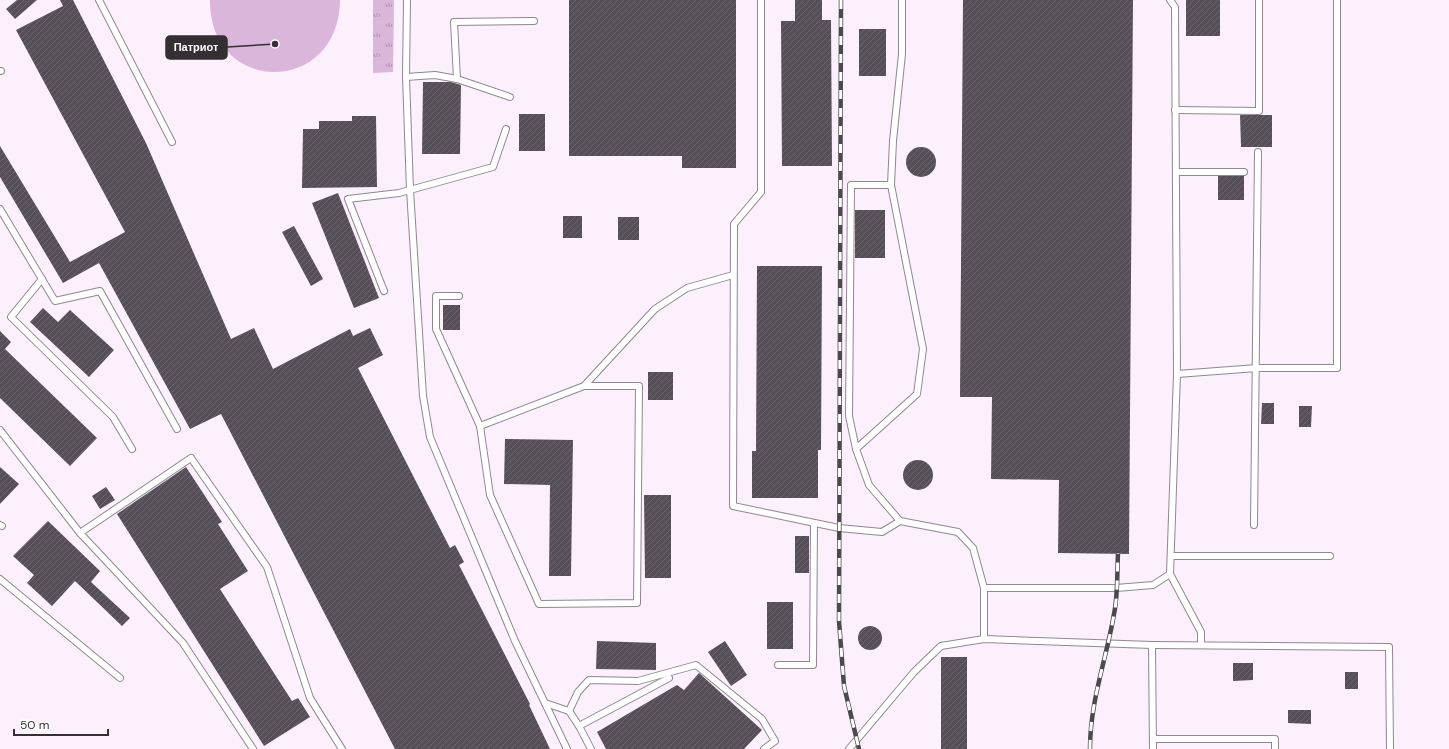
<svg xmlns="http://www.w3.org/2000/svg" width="1449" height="749" viewBox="0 0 1449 749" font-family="'DM Sans',sans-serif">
  <defs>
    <pattern id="grass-tufts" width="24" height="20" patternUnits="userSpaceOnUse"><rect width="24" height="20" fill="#dbb6db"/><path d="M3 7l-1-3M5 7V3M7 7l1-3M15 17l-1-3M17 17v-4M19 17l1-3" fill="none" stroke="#b294b2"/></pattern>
    <pattern id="building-hatch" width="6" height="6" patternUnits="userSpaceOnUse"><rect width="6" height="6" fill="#574f57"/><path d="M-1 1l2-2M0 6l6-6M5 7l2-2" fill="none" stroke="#6c666c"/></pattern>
  </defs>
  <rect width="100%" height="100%" fill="#fbf0fb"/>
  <polygon fill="url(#grass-tufts)" points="373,0 394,0 393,72 373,73"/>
  <path fill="#dbb6db" d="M210 0H340C339 96 209 96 210 0Z"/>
  <g fill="url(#building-hatch)">
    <polygon points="17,0 37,0 15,19 6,9"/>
    <polygon points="60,0 73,0 146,143 231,339 254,328 273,369 350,329 353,336 370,328 383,355 358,368 450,548 455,545 464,562 459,565 530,704 529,705 550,749 395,749 221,414 190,429 99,263 63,283 0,177 0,146 70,262 125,232 16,30 63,6"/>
    <polygon points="569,0 736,0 736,168 682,168 682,156 569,156"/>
    <polygon points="795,0 822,0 822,20 831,20 832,166 782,166 781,21 795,21"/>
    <polygon points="963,0 1133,0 1129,554 1058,553 1059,480 991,479 992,397 960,397"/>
    <rect x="1186" y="0" width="34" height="36"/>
    <rect x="859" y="29" width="27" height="47"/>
    <polygon points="423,82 451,82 461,85 460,154 422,154"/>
    <rect x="519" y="114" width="26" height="37"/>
    <polygon points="1240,115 1272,115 1272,147 1241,147"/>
    <polygon points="352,116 376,116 377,187 302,188 303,129 319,129 319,121 352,121"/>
    <circle cx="921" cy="162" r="15"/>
    <rect x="1218" y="176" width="26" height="24"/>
    <polygon points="338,193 379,298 354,308 312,203"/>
    <rect x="855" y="210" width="30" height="48"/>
    <rect x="563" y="216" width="19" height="22"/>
    <rect x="618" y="217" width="21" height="23"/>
    <polygon points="294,226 323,279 311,286 282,232"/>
    <polygon points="757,266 822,266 821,450 818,450 818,498 752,498 752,451 756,451"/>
    <rect x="443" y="305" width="17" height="25"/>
    <polygon points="43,308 58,322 70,310 114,350 89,377 30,322"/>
    <polygon points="0,331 11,342 5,349 97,438 70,466 0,398"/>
    <rect x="648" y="372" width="25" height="28"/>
    <polygon points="1262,403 1274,403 1274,424 1261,424"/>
    <polygon points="1299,406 1312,406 1311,427 1299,427"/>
    <polygon points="505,439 573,440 571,576 549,576 550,485 504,484"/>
    <circle cx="918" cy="475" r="15"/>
    <polygon points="0,467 19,484 0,504"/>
    <polygon points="186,467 222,522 218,524 248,571 220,589 292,701 298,698 310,717 264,746 117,514"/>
    <polygon points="106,487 115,500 100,509 92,496"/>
    <polygon points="644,495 671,495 671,578 645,578"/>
    <polygon points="48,521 100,571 91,582 130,618 122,626 75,581 52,606 27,583 34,575 13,556"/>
    <rect x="795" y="536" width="14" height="37"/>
    <rect x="767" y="602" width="26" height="47"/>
    <circle cx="870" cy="638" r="12"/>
    <polygon points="597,641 656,643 656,670 596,669"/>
    <polygon points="725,641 747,675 731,686 708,652"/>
    <rect x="941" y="657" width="26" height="92"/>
    <polygon points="1233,663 1253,663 1253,680 1233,681"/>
    <rect x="1345" y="672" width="13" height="17"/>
    <polygon points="699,673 762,730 744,749 606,749 597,732 677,685 684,690"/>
    <polygon points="1288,710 1311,710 1311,724 1288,723"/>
  </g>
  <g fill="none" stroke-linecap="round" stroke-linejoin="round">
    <defs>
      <g id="lane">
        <polyline points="99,0 172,142"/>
        <polyline points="407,0 406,77 410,190 423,396 430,437 515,641 567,749"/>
        <polyline points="761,0 761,192 734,224 733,506 839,528 882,532 900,521"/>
        <polyline points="1170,0 1175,7 1177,374 1170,574 1201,632 1201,645"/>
        <polyline points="0,71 1,71"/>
        <polyline points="406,77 435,75 457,79 510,97"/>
        <polyline points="457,79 454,22 534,21"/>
        <polyline points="1175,110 1259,111 1259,0"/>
        <polyline points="1176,172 1244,172"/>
        <polyline points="891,185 851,185 849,416 856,449 869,485 900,521 958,532 973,548 984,588 984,639"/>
        <polyline points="0,209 55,301 100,291 177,429"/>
        <polyline points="42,279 11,317 113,417 132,449"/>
        <polyline points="384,291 348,199 399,193 493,167 506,129"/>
        <polyline points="459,296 436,296 436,329 480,426"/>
        <polyline points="1177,374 1257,368 1337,368 1337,0"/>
        <polyline points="584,386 480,426 490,495 539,604 637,603 639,386 584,386 655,309 687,288 733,275"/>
        <polyline points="0,430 80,533 183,643 253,749"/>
        <polyline points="856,449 917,394 923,349 891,185 893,141 902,54 902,0"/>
        <polyline points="0,525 2,526"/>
        <polyline points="1254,525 1258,152"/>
        <polyline points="80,533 191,458 267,567 310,698 342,749"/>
        <polyline points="1171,556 1330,556"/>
        <polyline points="0,579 120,678"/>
        <polyline points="984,588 1116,588 1153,585 1170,574"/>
        <polyline points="1152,645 1389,647 1390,749"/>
        <polyline points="778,665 813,665 814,523"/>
        <polyline points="545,703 569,711 579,726 591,749"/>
        <polyline points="569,711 578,692 589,680 638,681 696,665 762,719 775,741 764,749"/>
        <polyline points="579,726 669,678"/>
        <polyline points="1153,739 1275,739 1275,749"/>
        <polyline points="849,749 914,672 941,646 984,639 1152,645 1153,749"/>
      </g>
    </defs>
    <use href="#lane" stroke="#908790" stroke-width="8"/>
    <use href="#lane" stroke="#fff" stroke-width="6"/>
    <defs>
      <g id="rail">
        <polyline points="841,0 839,621 844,686 859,749"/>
        <path d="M1090 749C1090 701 1106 661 1114 614 1118 595 1117 573 1118 553"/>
      </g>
    </defs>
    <use href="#rail" stroke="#4d484d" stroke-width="4.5"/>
    <use href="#rail" stroke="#fff" stroke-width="3" stroke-dasharray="9" stroke-linecap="butt"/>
  </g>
  <path fill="none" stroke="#332f33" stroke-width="1.5" d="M275 44L227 47"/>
  <circle fill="#332f33" stroke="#fff" stroke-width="1.5" cx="275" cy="44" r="4"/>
  <rect fill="#332f33" stroke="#332f33" stroke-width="1.5" x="166" y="36" width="61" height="23" rx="4"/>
  <g font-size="11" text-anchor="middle" font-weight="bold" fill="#fff">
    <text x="196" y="51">Патриот</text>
  </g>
  <path d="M14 729v6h94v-6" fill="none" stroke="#332f33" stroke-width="2"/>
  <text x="20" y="729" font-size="12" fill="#332f33" stroke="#ffffff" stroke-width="3" paint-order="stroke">50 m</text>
</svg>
